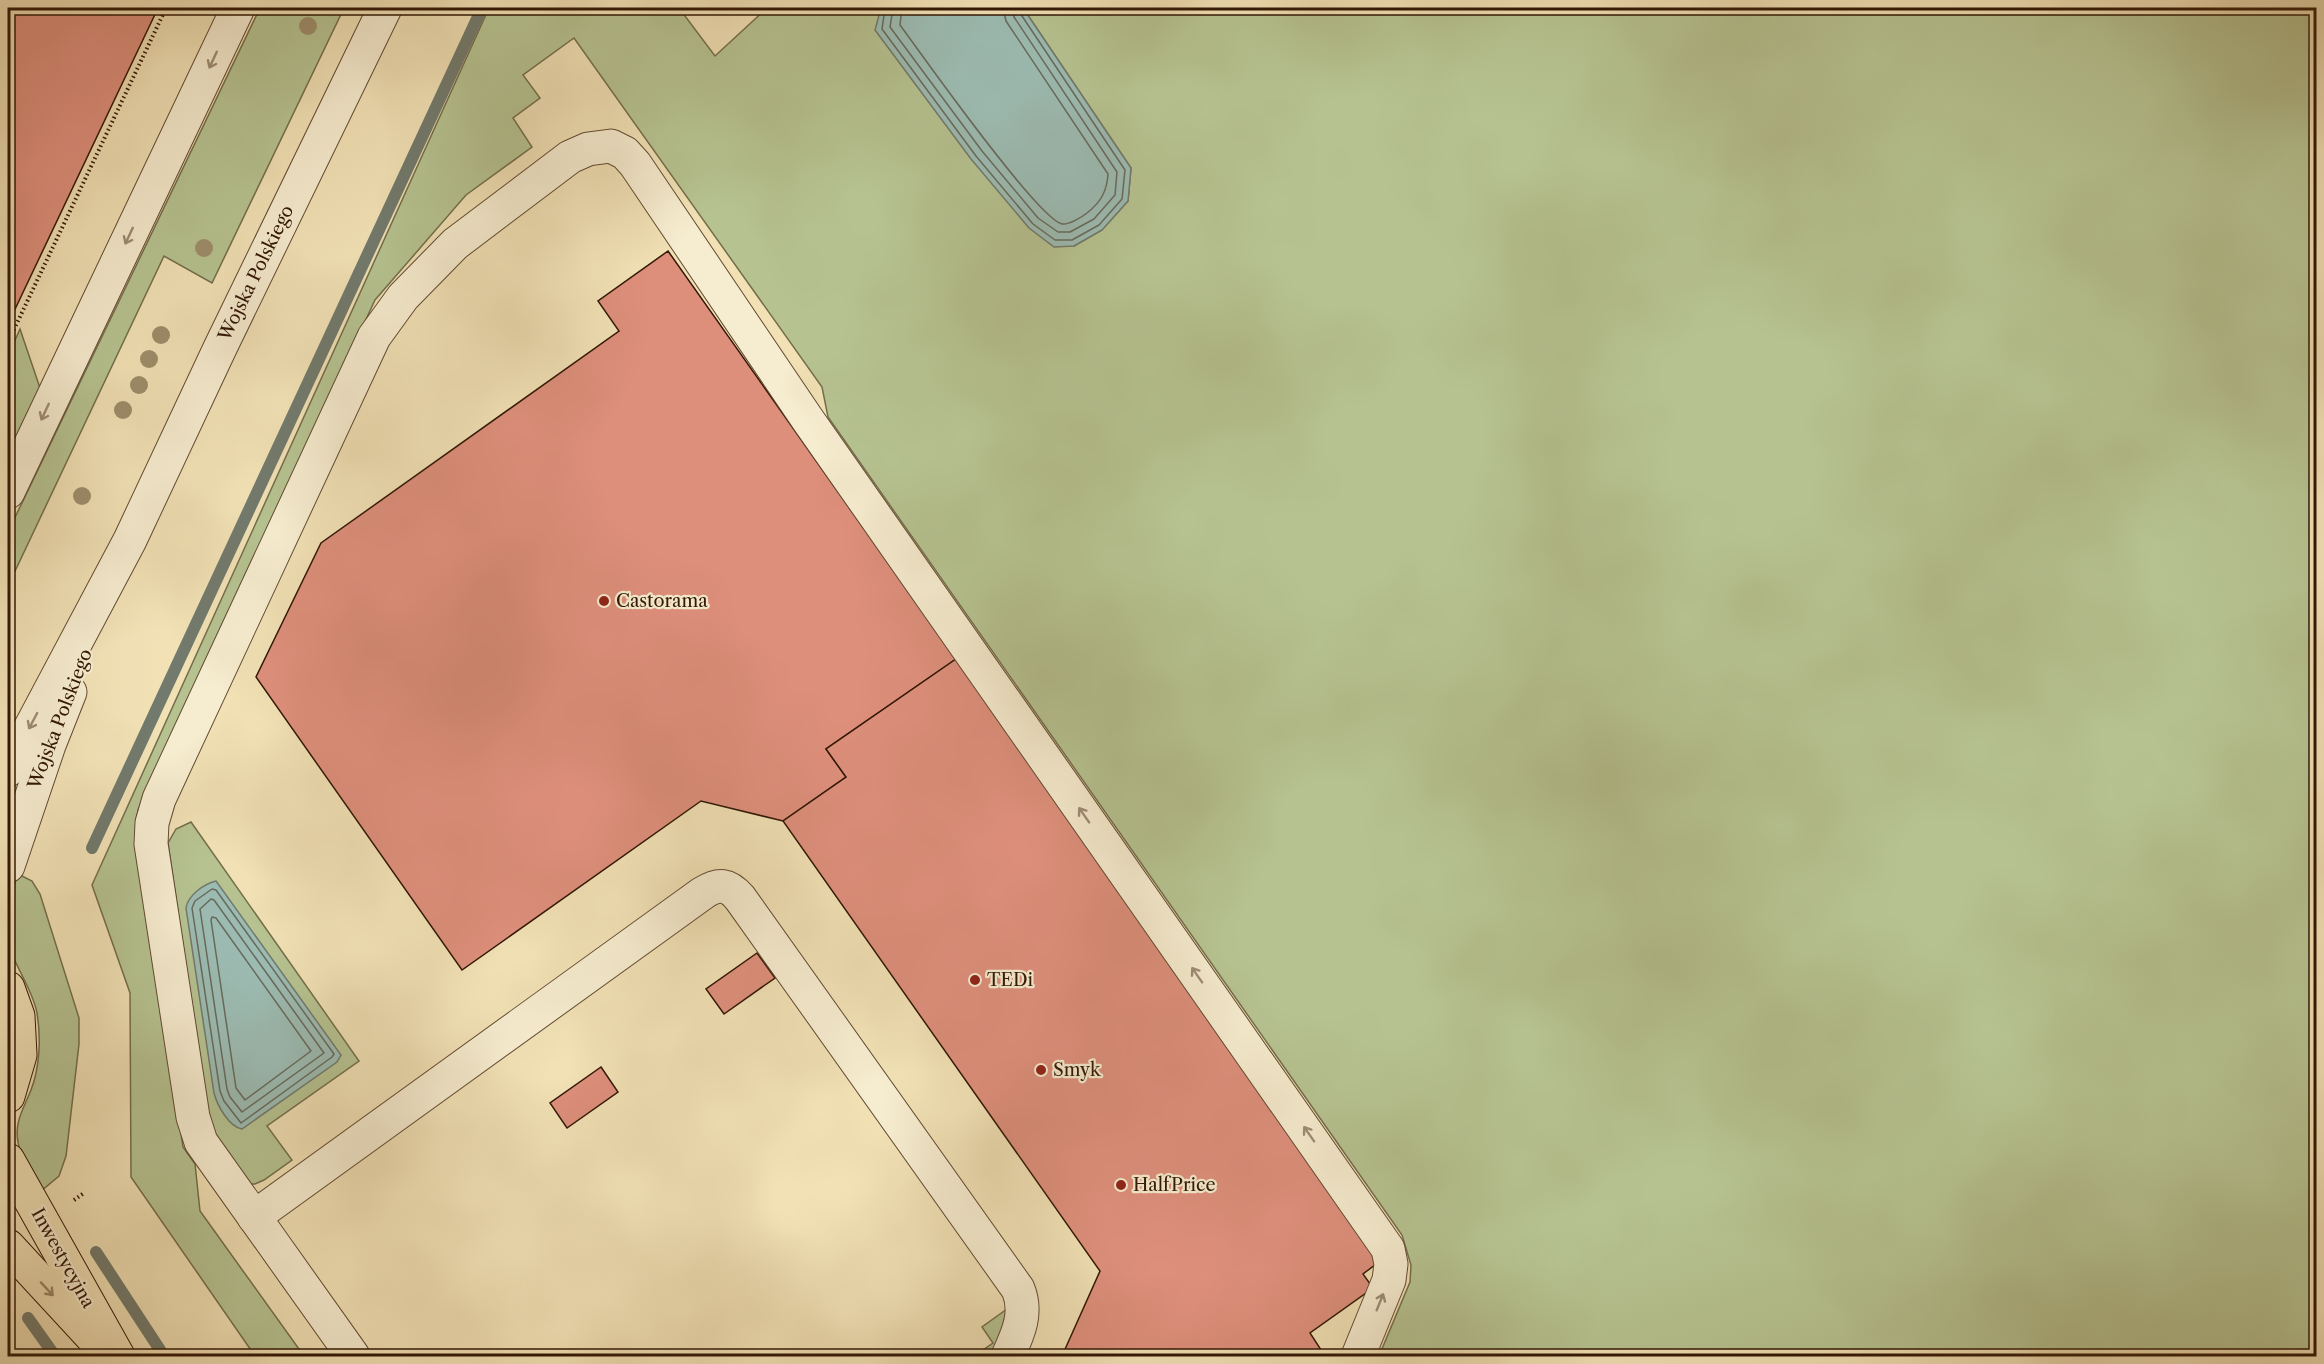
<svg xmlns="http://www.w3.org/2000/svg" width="2324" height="1364" viewBox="0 0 2324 1364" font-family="'Libre Caslon Text',serif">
  <rect width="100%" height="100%" fill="#f1e1b5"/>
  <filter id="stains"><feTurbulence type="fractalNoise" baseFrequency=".00333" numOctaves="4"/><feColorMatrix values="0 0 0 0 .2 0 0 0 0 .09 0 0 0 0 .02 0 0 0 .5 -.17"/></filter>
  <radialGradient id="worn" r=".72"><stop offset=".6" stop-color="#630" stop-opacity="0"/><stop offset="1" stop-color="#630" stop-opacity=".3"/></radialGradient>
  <g fill="#b6c391" stroke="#746d4b" stroke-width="1.5">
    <polygon points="260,8 344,8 212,283 164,256 8,586 8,532"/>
    <polygon points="489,8 679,8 715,56 767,8 881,8 879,10 1074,246 1102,230 1128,201 1131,168 1023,8 2316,8 2316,1356 1379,1356 1410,1282 1411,1265 1402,1235 828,417 822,387 574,38 523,75 540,98 513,118 532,147 466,195 375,300 138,810 136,825 183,1147 195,1164 200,1211 304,1356 255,1356 131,1177 130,993 92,885"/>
    <polygon points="20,329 40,388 8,459 8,356"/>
    <polygon points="191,822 359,1061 267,1126 292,1160 264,1180 255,1184 247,1184 209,1124 168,843 176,829"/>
    <path d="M18 874 32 881 40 894 79 1018V1044L66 1156 59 1176 41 1191C31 1175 21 1161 18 1142 14 1122 24 1108 31 1090 40 1067 41 1037 37 1013 33 992 20 974 12 954 1 929 9 899 18 874Z"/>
    <polygon points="1007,1309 995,1356 974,1356 993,1343 982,1327"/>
  </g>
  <g fill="#9cbcb3" stroke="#727a6d" stroke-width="1.5">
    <polygon points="881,8 1023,8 1131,168 1128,201 1102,230 1074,246 1054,247 1029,228 971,159 875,30"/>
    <path d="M216 881 341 1055 337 1062 242 1129C229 1127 217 1105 214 1093L186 908C188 895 204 884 216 881Z"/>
  </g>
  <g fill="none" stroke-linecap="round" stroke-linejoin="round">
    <g stroke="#676a5c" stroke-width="1.5">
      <polyline points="885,8 882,29 976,156 1033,224 1055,240 1072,240 1099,225 1122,199 1125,170 1020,13 1019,8"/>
      <polyline points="893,8 890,27 982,151 1038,218 1058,232 1070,232 1094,219 1115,195 1117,172 1014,17 1012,8"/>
      <path d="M902 8 900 25C922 55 1037 218 1062 224 1069 225 1082 217 1087 213 1101 202 1107 191 1108 174L1006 21 1003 8"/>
      <polygon points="212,889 216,890 334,1054 332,1057 241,1123 224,1101 220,1091 192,908 195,901"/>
      <polygon points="211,899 214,900 324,1053 242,1112 230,1097 227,1089 200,909"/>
      <polygon points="212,917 216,918 311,1051 245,1100 236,1088 211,920"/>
    </g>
    <g stroke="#727a6d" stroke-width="12">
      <polyline points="92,848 482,8"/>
      <polyline points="96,1252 164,1356"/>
      <polyline points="28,1318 55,1356"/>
    </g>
  </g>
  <g fill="#de8f7c" stroke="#321705" stroke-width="1.5">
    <polygon points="8,8 158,8 8,324"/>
    <polygon points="668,251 956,659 826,749 846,777 783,821 701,801 462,970 256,677 321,543 619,331 598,301"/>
    <polygon points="956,659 1380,1261 1363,1274 1373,1288 1310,1333 1325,1356 1062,1356 1100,1271 783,821 846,777 826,749"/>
    <polygon points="757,953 775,978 724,1014 706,989"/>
    <polygon points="601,1067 618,1092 567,1128 550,1103"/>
  </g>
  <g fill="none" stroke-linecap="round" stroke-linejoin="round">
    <defs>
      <g id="minor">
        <polyline points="8,492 238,8"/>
        <polyline points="8,770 130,540 220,348 385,8"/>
        <polyline points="8,866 49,745 70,692"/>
        <path d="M254 1217 703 893C719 883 728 884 740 898L1018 1289C1028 1313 1018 1334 1008 1356"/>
        <polyline points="353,1356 201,1142 193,1117 151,844 152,823 159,799 374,337 403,297 455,244 570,157 588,149 611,146 625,153 635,164 808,420 1388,1249 1391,1264 1389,1280 1358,1356"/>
      </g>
      <g id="major">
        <polyline points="8,988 18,1016 20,1055 8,1096"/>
        <polyline points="8,1160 118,1356"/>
        <polyline points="8,1246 94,1339"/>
      </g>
    </defs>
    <use href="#minor" stroke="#624a31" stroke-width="35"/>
    <use href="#major" stroke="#321705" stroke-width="35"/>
    <g stroke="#321705" stroke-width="4" stroke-dasharray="1.5 3" stroke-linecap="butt">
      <polyline points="8,342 166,8"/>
      <polyline points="74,1200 84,1193"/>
    </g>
    <use href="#minor" stroke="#f6eccf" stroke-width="33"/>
    <use href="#major" stroke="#f1e1b5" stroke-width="33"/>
  </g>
  <g fill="#9e8e6b">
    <circle cx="308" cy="26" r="9"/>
    <circle cx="204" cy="248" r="9"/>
    <circle cx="161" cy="335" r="9"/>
    <circle cx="149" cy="359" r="9"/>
    <circle cx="139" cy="385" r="9"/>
    <circle cx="123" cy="410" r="9"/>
    <circle cx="82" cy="496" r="9"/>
  </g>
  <defs><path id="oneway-shaft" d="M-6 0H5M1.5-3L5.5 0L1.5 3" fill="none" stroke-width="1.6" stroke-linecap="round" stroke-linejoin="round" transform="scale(1.5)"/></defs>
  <g stroke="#9e8c74">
    <use href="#oneway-shaft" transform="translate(213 60) rotate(115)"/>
    <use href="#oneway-shaft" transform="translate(129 236) rotate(115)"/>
    <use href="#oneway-shaft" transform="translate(45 412) rotate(115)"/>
    <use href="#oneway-shaft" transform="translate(33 721) rotate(118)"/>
    <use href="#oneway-shaft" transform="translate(1084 815) rotate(-125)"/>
    <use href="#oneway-shaft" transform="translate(1197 975) rotate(-125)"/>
    <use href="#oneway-shaft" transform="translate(1309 1134) rotate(-125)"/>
    <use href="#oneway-shaft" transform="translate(1380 1302) rotate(-68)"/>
  </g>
  <use stroke="#9b8666" href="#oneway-shaft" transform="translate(47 1289) rotate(47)"/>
  <g fill="#8f2418" stroke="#f6eccf" stroke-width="2">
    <circle cx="604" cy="601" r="6"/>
    <circle cx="975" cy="980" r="6"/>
    <circle cx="1041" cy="1070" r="6"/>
    <circle cx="1121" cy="1185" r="6"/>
  </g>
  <g text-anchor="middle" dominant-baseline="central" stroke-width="4.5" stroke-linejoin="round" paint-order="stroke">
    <g font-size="18" fill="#321705" stroke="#f6eccf">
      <text transform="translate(256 273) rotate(-64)">Wojska Polskiego</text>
      <text transform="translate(60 719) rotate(-69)">Wojska Polskiego</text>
      <text transform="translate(63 1258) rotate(61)">Inwestycyjna</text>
    </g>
    <g font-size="18" fill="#321705" stroke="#f6eccf" text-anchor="start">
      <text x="616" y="601">Castorama</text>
      <text x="987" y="980">TEDi</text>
      <text x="1053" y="1070">Smyk</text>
      <text x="1133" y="1185">HalfPrice</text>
    </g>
  </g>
  <rect width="2324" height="1364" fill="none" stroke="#f1e1b5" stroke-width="30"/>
  <rect x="9" y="9" width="2306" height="1346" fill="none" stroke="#321705" stroke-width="3"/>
  <rect x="15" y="15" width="2294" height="1334" fill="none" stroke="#321705" stroke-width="1.5"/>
  <rect width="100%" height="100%" filter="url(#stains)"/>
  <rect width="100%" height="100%" fill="url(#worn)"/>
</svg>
